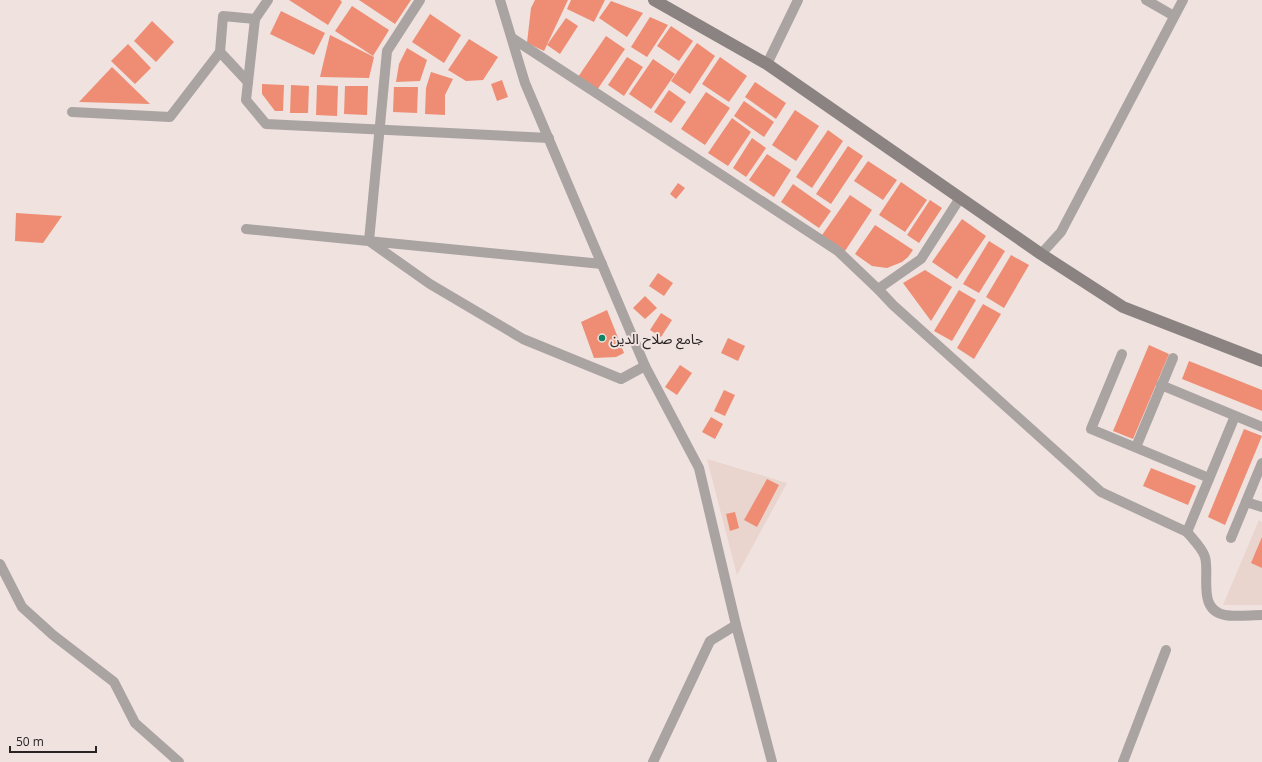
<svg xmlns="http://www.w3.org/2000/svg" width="1262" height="762" viewBox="0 0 1262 762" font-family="'Open Sans','Noto Sans Arabic',sans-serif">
  <rect width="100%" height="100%" fill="#efe2df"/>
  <g fill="#e9d4ce">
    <polygon points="707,459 787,483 737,575"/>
    <polygon points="1259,520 1262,522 1262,605 1223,605"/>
  </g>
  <g fill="#ee8d73">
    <polygon points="289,0 340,0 342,2 328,25"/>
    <polygon points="359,0 411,0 395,24"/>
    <polygon points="535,0 568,0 544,51 527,43 531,8"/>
    <polygon points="571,0 605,0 594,22 567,9"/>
    <polygon points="611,1 643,13 627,37 599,18"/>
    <polygon points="352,6 389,30 373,56 335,31"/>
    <polygon points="281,11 325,33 314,55 270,34"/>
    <polygon points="430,14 461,35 444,63 412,42"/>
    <polygon points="650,17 668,25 647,57 631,47"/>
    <polygon points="566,18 578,26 560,54 547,45"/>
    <polygon points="152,21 174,42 156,62 134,41"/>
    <polygon points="671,26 693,41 679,61 657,46"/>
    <polygon points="330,35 374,57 369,78 320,77"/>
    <polygon points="606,36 625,49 597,90 578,77"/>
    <polygon points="469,39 498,57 483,80 466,81 448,70"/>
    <polygon points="697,43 715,56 690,94 671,81"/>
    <polygon points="128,44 151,68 135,84 111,61"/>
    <polygon points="407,48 427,60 420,81 396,82 399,64"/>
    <polygon points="627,57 643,67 624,96 608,85"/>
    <polygon points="720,57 747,76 729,102 702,84"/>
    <polygon points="653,59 675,74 651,109 629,94"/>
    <polygon points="112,67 150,104 79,102"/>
    <polygon points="431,72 453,79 445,95 445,115 425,114 426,88"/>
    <polygon points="502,80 508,97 497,101 491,84"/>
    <polygon points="755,82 786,103 776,119 745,97"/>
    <polygon points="262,84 284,85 283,111 275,111 262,94"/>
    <polygon points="291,85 309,86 308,113 290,113"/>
    <polygon points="317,85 338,86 337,116 316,115"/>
    <polygon points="345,86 368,86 367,115 344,114"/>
    <polygon points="394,87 418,87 417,113 393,112"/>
    <polygon points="669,90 686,102 671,123 654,112"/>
    <polygon points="706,92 730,108 705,145 681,129"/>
    <polygon points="744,101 774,122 764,137 734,116"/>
    <polygon points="795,110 819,126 796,161 772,145"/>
    <polygon points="732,118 751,132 728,166 708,153"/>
    <polygon points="828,130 843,141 812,188 796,177"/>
    <polygon points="752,138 766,148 746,177 733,168"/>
    <polygon points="848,146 863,156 831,204 816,194"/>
    <polygon points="767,154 791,170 774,197 749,180"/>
    <polygon points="868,161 897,180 883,200 854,181"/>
    <polygon points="901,182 927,200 905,232 879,215"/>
    <polygon points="678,183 685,188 676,199 670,194"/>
    <polygon points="793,184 831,211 819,228 781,202"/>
    <polygon points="850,195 872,210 843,254 820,238"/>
    <polygon points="930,200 942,208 919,243 907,235"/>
    <polygon points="16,213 62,216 43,243 15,241"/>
    <polygon points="962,219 986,236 957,279 932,262"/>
    <polygon points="875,225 913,250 908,257 902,262 887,268 872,266 855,254"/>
    <polygon points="989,241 1005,251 979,293 963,284"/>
    <polygon points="1011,255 1029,265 1004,308 986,297"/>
    <polygon points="925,270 952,287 931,321 903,283"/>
    <polygon points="658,273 673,283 664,296 649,286"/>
    <polygon points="959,290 976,300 952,341 934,331"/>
    <polygon points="645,296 657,308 645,319 633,308"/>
    <polygon points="983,304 1001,314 974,359 957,348"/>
    <polygon points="607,310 624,353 616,357 594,358 581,322"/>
    <polygon points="661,313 672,320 661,337 650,330"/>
    <polygon points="728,338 745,346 738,361 721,353"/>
    <polygon points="1149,345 1169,354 1133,439 1113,431"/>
    <polygon points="1189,361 1262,390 1262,411 1182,379"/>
    <polygon points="680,365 692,373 677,395 665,387"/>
    <polygon points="724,390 735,395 725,416 714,411"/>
    <polygon points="711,417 723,424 715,439 702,432"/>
    <polygon points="1244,429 1262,436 1225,525 1208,517"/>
    <polygon points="1151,468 1196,486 1188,505 1143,486"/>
    <polygon points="767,479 779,485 757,527 744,520"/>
    <polygon points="735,512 739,528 730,531 726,514"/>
    <polygon points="1262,537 1262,568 1251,563"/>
  </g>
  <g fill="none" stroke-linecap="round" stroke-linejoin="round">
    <g stroke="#a9a3a2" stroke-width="10">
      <polyline points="268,0 255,19 246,100 266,124 549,138"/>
      <polyline points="420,0 387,51 369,241 430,284 523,339 621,379 645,366"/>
      <polyline points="500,0 525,83 645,366 699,468 736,625 772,762"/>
      <polyline points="1146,0 1174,16"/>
      <polyline points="512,38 838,251 878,289 921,259 960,198"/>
      <polyline points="220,52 223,16 255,19"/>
      <polyline points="767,64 798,0"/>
      <polyline points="72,112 170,117 220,52 248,82"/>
      <polyline points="246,229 602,264"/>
      <polyline points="1041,254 1061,232 1183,0"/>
      <path d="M878 289 893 305 1101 492 1187 532C1192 538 1203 549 1205 557 1210 575 1197 610 1225 615 1235 617 1251 615 1262 615"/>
      <polyline points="1122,354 1091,429 1209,478"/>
      <polyline points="1161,385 1262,427"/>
      <polyline points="1136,447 1173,358"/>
      <polyline points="1246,502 1262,507"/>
      <polyline points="1187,532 1235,416"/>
      <polyline points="1231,538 1262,463"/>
      <polyline points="0,564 22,607 53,635 114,682 135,723 179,762"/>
      <polyline points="653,762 710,641 736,625"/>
      <polyline points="1123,762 1166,650"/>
    </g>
    <polyline stroke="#8b8381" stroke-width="12" points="654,0 767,64 1041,254 1123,307 1262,361"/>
  </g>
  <circle fill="#0f8463" stroke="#efe2df" stroke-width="1.5" cx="602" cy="338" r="4"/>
  <g text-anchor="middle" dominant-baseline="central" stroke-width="4" stroke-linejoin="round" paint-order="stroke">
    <g font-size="14" fill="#292423" stroke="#efe2df" text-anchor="start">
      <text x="610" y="338">جامع صلاح الدين</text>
    </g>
  </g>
  <path d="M10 746v6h86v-6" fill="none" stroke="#292423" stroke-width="2"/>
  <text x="16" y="746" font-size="12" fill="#292423" stroke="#efe2df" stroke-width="3" paint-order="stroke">50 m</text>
</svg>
